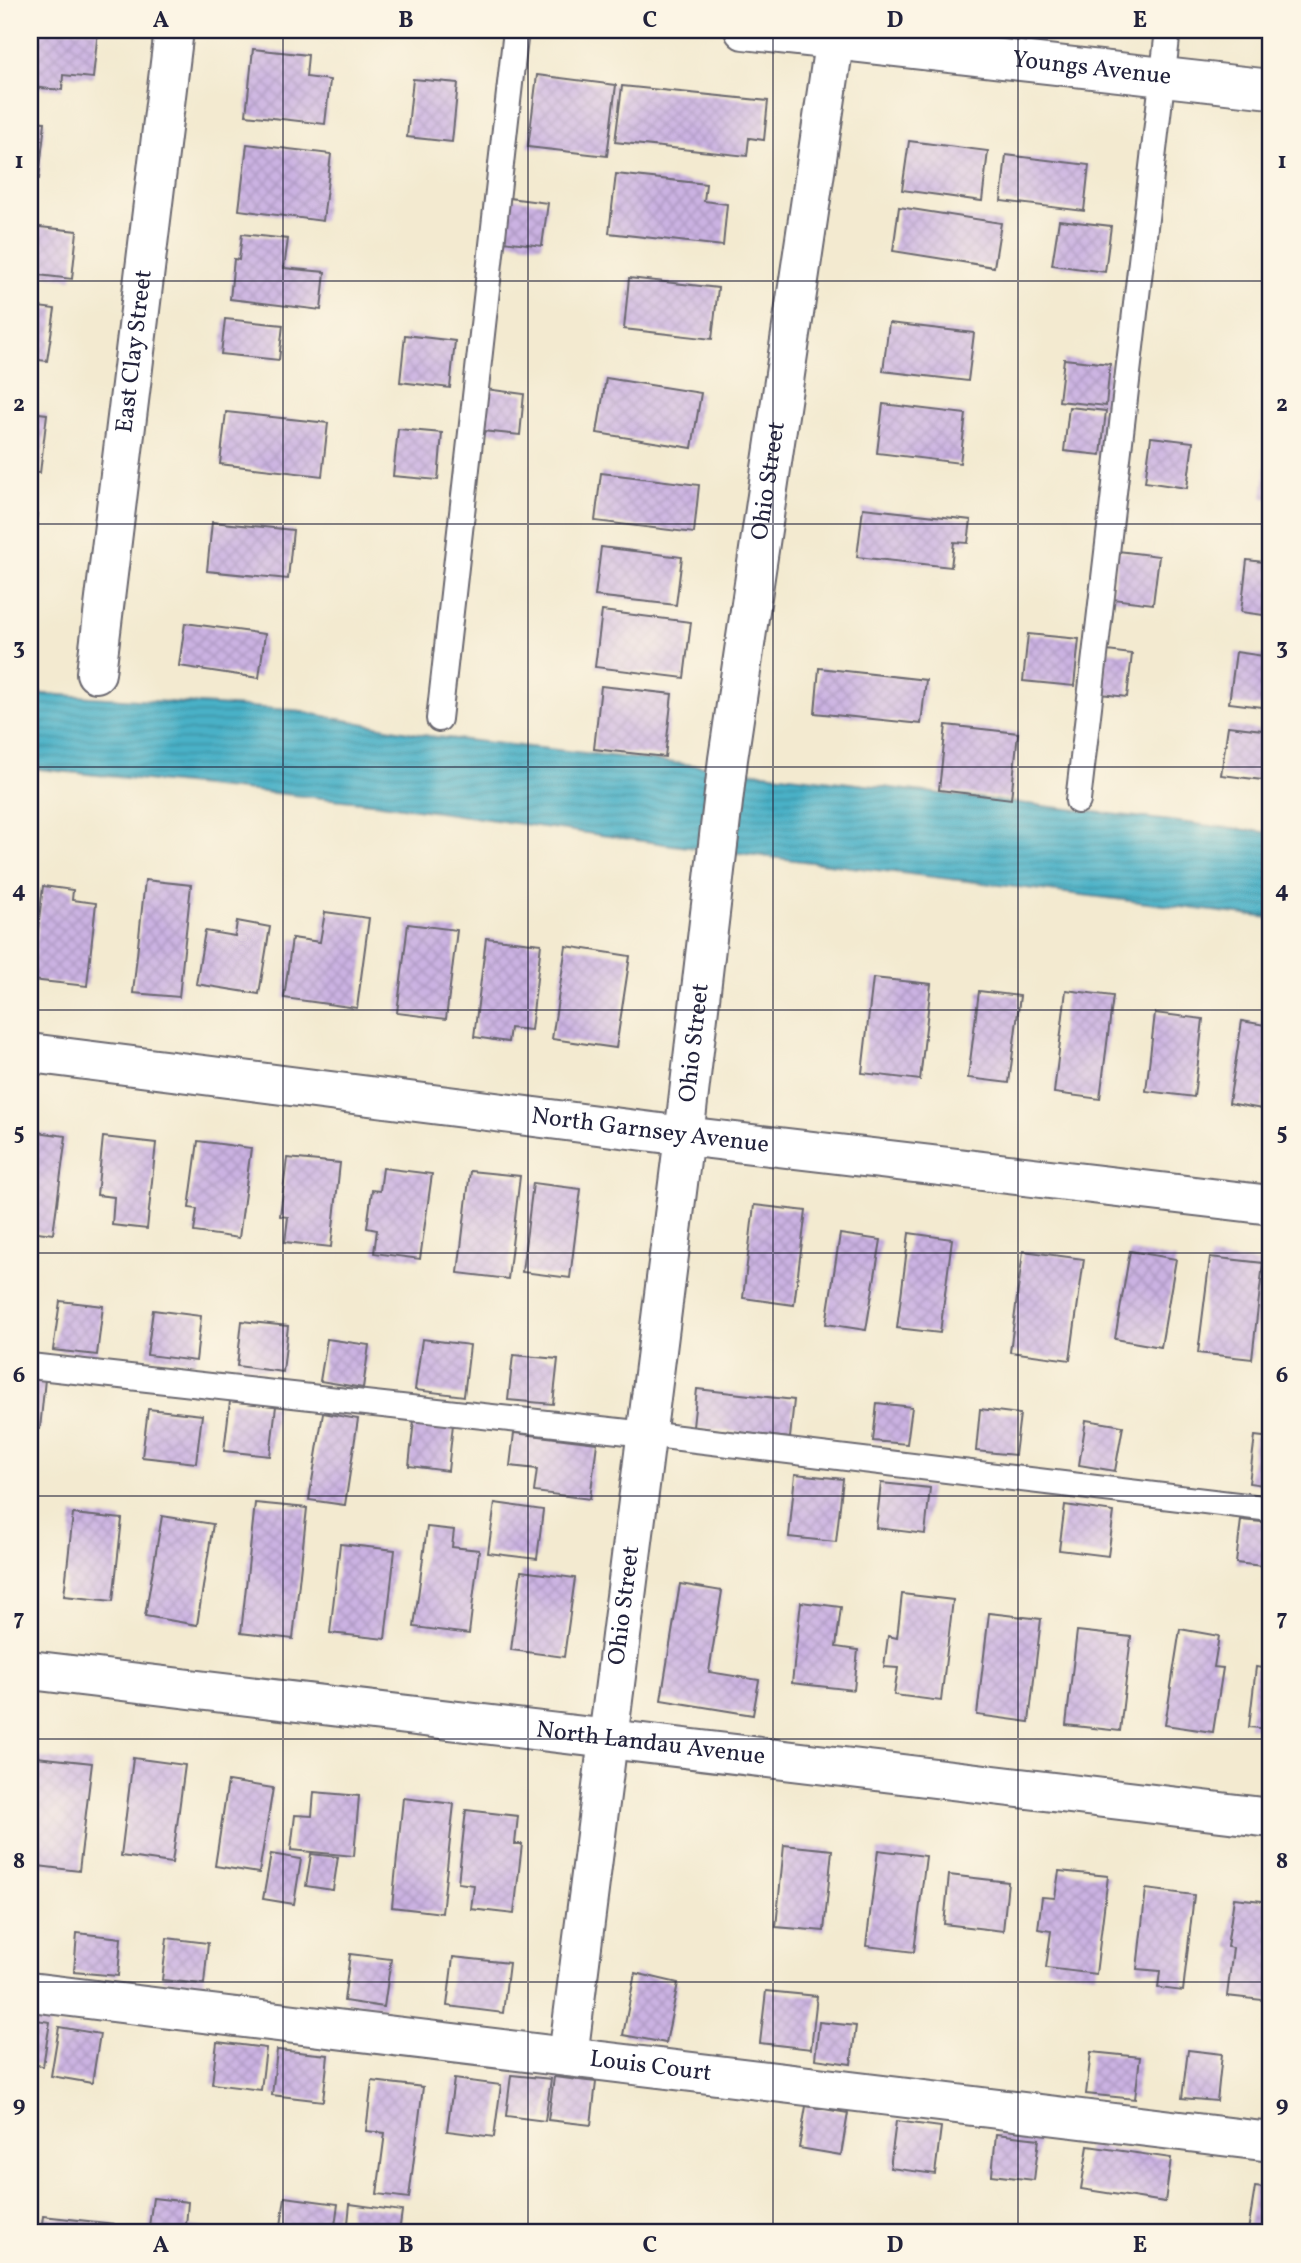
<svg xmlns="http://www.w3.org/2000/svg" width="1301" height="2263" viewBox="0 0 1301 2263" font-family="Vollkorn,serif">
  <defs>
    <pattern id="water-rules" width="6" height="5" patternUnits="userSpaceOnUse" patternTransform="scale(1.75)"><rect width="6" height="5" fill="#49b1c7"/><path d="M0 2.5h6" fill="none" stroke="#3c90a3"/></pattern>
    <pattern id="building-cross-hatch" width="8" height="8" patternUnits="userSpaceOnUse" patternTransform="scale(1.75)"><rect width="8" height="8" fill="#cbb2e2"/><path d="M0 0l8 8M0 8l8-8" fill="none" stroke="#ae99c3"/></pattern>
  </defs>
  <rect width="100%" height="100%" fill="#fcf5e5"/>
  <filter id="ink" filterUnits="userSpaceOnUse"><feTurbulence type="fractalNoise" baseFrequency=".0143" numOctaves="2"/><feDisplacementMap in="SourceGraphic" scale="14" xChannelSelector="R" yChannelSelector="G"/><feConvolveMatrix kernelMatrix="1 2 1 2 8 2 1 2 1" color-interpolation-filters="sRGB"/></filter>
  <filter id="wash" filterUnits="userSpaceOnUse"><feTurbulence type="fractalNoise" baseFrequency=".00686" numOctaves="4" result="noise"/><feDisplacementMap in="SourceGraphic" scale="28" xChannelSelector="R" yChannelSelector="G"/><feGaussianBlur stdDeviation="1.57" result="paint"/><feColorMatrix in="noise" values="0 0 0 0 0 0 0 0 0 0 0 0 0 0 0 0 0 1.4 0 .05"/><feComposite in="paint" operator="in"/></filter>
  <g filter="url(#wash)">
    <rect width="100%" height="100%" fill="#f3ead0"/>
    <polygon fill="url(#water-rules)" stroke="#366a81" stroke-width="2" points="30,693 292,710 429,736 739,770 1271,833 1271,918 672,845 381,804 30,768"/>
    <g id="blocks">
      <g fill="url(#building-cross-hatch)">
        <polygon points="36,30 98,30 93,78 63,75 62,90 30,87"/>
        <polygon points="253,49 308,55 306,77 330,80 325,124 246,115"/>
        <polygon points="537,75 616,85 607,156 528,147"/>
        <polygon points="413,79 458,83 452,142 407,137"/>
        <polygon points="622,86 768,101 764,140 749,138 747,156 615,142"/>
        <polygon points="30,121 45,122 39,179 30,178"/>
        <polygon points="909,141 988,151 982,201 902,190"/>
        <polygon points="247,144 331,154 323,221 239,210"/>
        <polygon points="1006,155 1089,165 1084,211 1001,201"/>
        <polygon points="616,174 706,184 704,201 727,204 723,246 609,233"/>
        <polygon points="509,198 548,203 542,246 503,241"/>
        <polygon points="899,207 1001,223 994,267 893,251"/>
        <polygon points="1059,220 1111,226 1105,272 1052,265"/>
        <polygon points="30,226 77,231 72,279 30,274"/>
        <polygon points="242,234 288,239 284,268 325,272 321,310 230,299 234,259 239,260"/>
        <polygon points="629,278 718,288 712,339 624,329"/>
        <polygon points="30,306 55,309 47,361 30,359"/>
        <polygon points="225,319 283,325 279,360 221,354"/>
        <polygon points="889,323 974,333 968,381 883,371"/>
        <polygon points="405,335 455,341 450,388 400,382"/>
        <polygon points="1064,359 1110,364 1106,406 1059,401"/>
        <polygon points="606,378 701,393 692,448 597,433"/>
        <polygon points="478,388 524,394 520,435 473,430"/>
        <polygon points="883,404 966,414 960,463 877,453"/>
        <polygon points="1069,407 1106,411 1101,455 1064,451"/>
        <polygon points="30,412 47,414 40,473 30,472"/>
        <polygon points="226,412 328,423 322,476 220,464"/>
        <polygon points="398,429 442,433 438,480 393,476"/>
        <polygon points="1151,437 1193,442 1187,488 1145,482"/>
        <polygon points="1267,457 1271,457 1271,499 1262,498"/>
        <polygon points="601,473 699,485 694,533 595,521"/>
        <polygon points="863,508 971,520 968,543 954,542 951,567 857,557"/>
        <polygon points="30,513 37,514 31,550 30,550"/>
        <polygon points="212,522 293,530 288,579 207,571"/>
        <polygon points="601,547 682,557 676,605 595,596"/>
        <polygon points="1118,551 1159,556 1153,604 1112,599"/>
        <polygon points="1247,560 1271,563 1271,616 1241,612"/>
        <polygon points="602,611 691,622 684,678 595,667"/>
        <polygon points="185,623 265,634 259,678 179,666"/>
        <polygon points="1028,634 1079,639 1074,686 1023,681"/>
        <polygon points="1107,651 1132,654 1127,697 1101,694"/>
        <polygon points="1236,652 1271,657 1271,708 1229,703"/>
        <polygon points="819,668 926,680 921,724 815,713"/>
        <polygon points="601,686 672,694 665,757 594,749"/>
        <polygon points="946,725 1018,733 1011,799 939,790"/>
        <polygon points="1228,726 1271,731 1271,781 1221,775"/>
        <polygon points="145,880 191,885 179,997 133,993"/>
        <polygon points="43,886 73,890 72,900 96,903 87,986 32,980"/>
        <polygon points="325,912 369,918 357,1008 284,998 292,938 320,942"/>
        <polygon points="237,921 270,927 259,994 196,984 205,931 235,936"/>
        <polygon points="408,924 457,930 446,1019 397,1013"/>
        <polygon points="486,938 541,944 531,1030 510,1028 508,1042 474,1037"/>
        <polygon points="566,946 630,956 616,1048 552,1039"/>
        <polygon points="873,978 931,984 920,1080 862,1073"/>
        <polygon points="1066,990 1113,996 1100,1099 1054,1093"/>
        <polygon points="979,991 1020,996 1009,1083 968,1078"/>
        <polygon points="1155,1013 1203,1019 1194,1097 1146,1091"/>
        <polygon points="1242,1021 1271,1026 1271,1052 1262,1109 1229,1103"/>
        <polygon points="30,1131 66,1136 53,1234 30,1231"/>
        <polygon points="103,1137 156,1143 147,1229 112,1225 114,1197 97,1195"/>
        <polygon points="198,1141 251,1148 239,1238 194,1232 197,1209 189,1208"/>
        <polygon points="287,1158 340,1163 331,1247 285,1242 288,1217 280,1216"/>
        <polygon points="383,1168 432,1174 420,1259 374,1253 377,1230 367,1228 372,1190 380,1191"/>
        <polygon points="470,1171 520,1176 508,1279 458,1273"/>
        <polygon points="533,1183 581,1189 570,1278 522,1272"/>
        <polygon points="754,1205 806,1211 794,1305 743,1298"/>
        <polygon points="909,1233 952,1239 940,1333 897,1328"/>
        <polygon points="840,1234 881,1240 866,1330 826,1324"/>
        <polygon points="1023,1251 1084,1259 1070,1360 1010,1352"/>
        <polygon points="1130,1251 1176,1259 1161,1347 1115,1339"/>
        <polygon points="1210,1257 1263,1263 1252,1359 1198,1353"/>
        <polygon points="60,1301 103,1306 97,1355 53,1350"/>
        <polygon points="153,1310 201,1316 196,1361 147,1355"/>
        <polygon points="242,1321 288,1326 283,1372 237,1366"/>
        <polygon points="327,1339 369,1345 363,1388 320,1381"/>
        <polygon points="422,1339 470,1345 464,1396 415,1390"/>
        <polygon points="513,1355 558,1359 553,1404 508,1400"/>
        <polygon points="30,1378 45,1379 40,1429 30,1428"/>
        <polygon points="697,1389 794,1400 790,1438 693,1427"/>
        <polygon points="230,1401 276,1406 270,1456 224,1451"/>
        <polygon points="877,1403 912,1407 907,1444 873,1441"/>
        <polygon points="148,1409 202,1415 196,1463 142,1457"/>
        <polygon points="980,1409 1020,1414 1015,1455 976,1451"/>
        <polygon points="323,1413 358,1419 345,1505 309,1500"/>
        <polygon points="414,1420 453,1424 448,1471 409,1466"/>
        <polygon points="1086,1420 1123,1426 1115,1471 1079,1465"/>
        <polygon points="514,1433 597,1443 590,1499 534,1492 537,1469 510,1466"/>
        <polygon points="1255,1436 1271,1438 1271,1486 1249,1483"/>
        <polygon points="795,1474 843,1479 836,1542 789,1537"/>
        <polygon points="881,1483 930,1488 925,1534 876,1528"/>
        <polygon points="30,1497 36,1498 31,1538 30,1537"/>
        <polygon points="255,1503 307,1508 293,1639 241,1633"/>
        <polygon points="495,1503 543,1510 537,1559 488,1553"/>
        <polygon points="1065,1505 1114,1512 1108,1556 1059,1550"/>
        <polygon points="73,1514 122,1519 113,1601 64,1596"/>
        <polygon points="162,1516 213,1524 197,1625 145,1616"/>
        <polygon points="1241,1520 1271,1523 1271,1567 1236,1563"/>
        <polygon points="427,1527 454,1530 452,1547 479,1550 469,1634 414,1627"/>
        <polygon points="340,1544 395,1550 385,1639 330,1633"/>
        <polygon points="521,1571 575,1578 564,1657 511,1650"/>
        <polygon points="680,1584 722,1591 709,1672 759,1680 753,1715 661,1700"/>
        <polygon points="902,1594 953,1600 941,1701 894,1695 898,1668 884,1667 888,1636 897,1638"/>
        <polygon points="801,1602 841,1607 836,1647 858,1650 854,1690 792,1683"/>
        <polygon points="989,1613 1041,1619 1029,1722 977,1715"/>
        <polygon points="1180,1629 1219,1636 1214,1667 1223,1668 1213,1732 1165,1725"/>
        <polygon points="1077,1631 1131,1637 1120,1731 1066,1725"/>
        <polygon points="1256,1667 1271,1669 1271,1729 1249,1727"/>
        <polygon points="36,1757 92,1763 79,1871 30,1865 30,1815"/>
        <polygon points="133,1758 185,1765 172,1863 121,1856"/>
        <polygon points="228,1781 273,1788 259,1873 215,1866"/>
        <polygon points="314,1792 359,1796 354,1856 291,1850 295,1815 312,1816"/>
        <polygon points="403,1798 454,1804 442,1913 392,1907"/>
        <polygon points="466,1810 518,1816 515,1844 522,1844 514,1914 471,1909 474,1885 458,1883"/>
        <polygon points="784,1845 832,1850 824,1931 776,1927"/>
        <polygon points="878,1850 926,1856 914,1952 866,1946"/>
        <polygon points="271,1854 301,1859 294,1904 263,1899"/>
        <polygon points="311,1854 338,1857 333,1890 306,1886"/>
        <polygon points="1059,1871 1108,1876 1096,1974 1046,1968 1051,1931 1038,1929 1042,1897 1055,1898"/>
        <polygon points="949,1875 1008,1882 1003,1931 944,1924"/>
        <polygon points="1146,1889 1194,1895 1183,1991 1158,1988 1160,1971 1137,1969"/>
        <polygon points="1234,1898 1271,1902 1271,2001 1227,1996 1233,1948 1227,1947"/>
        <polygon points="77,1933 121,1938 118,1976 74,1972"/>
        <polygon points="167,1938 208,1943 204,1984 162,1980"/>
        <polygon points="350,1954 391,1959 384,2007 344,2001"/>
        <polygon points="453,1957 509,1963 503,2013 447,2006"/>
        <polygon points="635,1973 678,1983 666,2043 623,2035"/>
        <polygon points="766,1991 817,1996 811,2049 760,2043"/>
        <polygon points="30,2019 50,2022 43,2066 30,2064"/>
        <polygon points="819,2022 856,2026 851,2064 815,2059"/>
        <polygon points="59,2027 100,2034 92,2083 51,2076"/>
        <polygon points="217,2042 266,2048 261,2090 212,2084"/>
        <polygon points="277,2050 328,2055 323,2101 272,2095"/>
        <polygon points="1188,2050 1222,2054 1217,2101 1182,2098"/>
        <polygon points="1091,2052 1140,2057 1135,2099 1086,2094"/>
        <polygon points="511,2075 551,2079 545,2121 506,2116"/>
        <polygon points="554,2077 596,2082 591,2125 548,2120"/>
        <polygon points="454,2079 501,2085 494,2137 447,2131"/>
        <polygon points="372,2081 423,2087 409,2198 377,2194 385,2133 366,2131"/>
        <polygon points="806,2106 848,2113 841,2155 799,2148"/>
        <polygon points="896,2121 941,2127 935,2174 890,2168"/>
        <polygon points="996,2134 1039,2139 1034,2180 992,2175"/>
        <polygon points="1088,2146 1171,2158 1165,2202 1081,2189"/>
        <polygon points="1255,2187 1271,2189 1271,2233 1248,2231"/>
        <polygon points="285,2197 338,2204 334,2233 280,2233"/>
        <polygon points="153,2198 188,2202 186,2226 226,2231 226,2233 148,2233"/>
        <polygon points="350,2204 402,2211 399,2233 347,2233"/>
        <polygon points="43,2216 114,2224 113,2233 41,2233"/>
      </g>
    </g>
  </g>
  <g filter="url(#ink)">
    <use href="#blocks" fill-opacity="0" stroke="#6b686f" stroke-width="2"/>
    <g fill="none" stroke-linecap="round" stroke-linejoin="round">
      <defs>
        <g id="service">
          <polyline points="439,719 516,30"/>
          <polyline points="1078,801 1168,30"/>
          <polyline points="30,1366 646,1434 1271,1509"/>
        </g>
        <g id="minor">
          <path id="s1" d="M744 30 1271 89"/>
          <path id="s2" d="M96 673 174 30"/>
          <path id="s3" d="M30 1053 684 1136 1271 1205"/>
          <path id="s4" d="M30 1670 1271 1818"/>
          <path id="s5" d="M30 1992 1271 2142"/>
          <path id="s6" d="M568 2057 684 1136 728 759 836 30"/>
        </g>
      </defs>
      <use href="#service" stroke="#6b686f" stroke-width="28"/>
      <use href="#minor" stroke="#6b686f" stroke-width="42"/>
      <use href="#service" stroke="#fff" stroke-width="24"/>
      <use href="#minor" stroke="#fff" stroke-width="38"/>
    </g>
  </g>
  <path fill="none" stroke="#22223b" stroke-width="2" stroke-opacity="0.55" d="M283 30V2233M528 30V2233M773 30V2233M1018 30V2233M30 281H1271M30 524H1271M30 767H1271M30 1010H1271M30 1253H1271M30 1496H1271M30 1739H1271M30 1982H1271"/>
  <g text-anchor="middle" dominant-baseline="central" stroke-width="6" stroke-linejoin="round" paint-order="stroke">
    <g font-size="24" fill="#22223b" stroke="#fcf5e5">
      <text stroke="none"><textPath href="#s1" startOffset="350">Youngs Avenue</textPath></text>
      <text stroke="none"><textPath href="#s2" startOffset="324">East Clay Street</textPath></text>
      <text stroke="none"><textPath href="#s6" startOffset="1589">Ohio Street</textPath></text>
      <text stroke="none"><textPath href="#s6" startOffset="1022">Ohio Street</textPath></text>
      <text stroke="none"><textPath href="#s3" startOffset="625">North Garnsey Avenue</textPath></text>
      <text stroke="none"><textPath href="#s6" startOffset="455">Ohio Street</textPath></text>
      <text stroke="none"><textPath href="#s4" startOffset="625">North Landau Avenue</textPath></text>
      <text stroke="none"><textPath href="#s5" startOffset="625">Louis Court</textPath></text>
    </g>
  </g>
  <rect width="1301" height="2263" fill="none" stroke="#fcf5e5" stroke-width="77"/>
  <rect x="38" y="38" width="1224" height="2186" fill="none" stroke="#22223b" stroke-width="2.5"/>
  <g font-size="23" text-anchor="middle" font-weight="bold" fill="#22223b">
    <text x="161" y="27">A</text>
    <text x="406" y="27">B</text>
    <text x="650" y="27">C</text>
    <text x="895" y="27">D</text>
    <text x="1140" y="27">E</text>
    <text x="19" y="168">1</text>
    <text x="1282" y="168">1</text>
    <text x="19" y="411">2</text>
    <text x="1282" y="411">2</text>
    <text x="19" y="654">3</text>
    <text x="1282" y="654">3</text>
    <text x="19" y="897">4</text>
    <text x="1282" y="897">4</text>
    <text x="19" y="1139">5</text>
    <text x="1282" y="1139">5</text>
    <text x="19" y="1382">6</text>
    <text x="1282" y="1382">6</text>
    <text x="19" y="1625">7</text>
    <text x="1282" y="1625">7</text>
    <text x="19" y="1868">8</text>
    <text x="1282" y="1868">8</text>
    <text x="19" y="2111">9</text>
    <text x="1282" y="2111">9</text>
    <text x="161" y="2252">A</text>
    <text x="406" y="2252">B</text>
    <text x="650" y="2252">C</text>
    <text x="895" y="2252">D</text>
    <text x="1140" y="2252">E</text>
  </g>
</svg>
